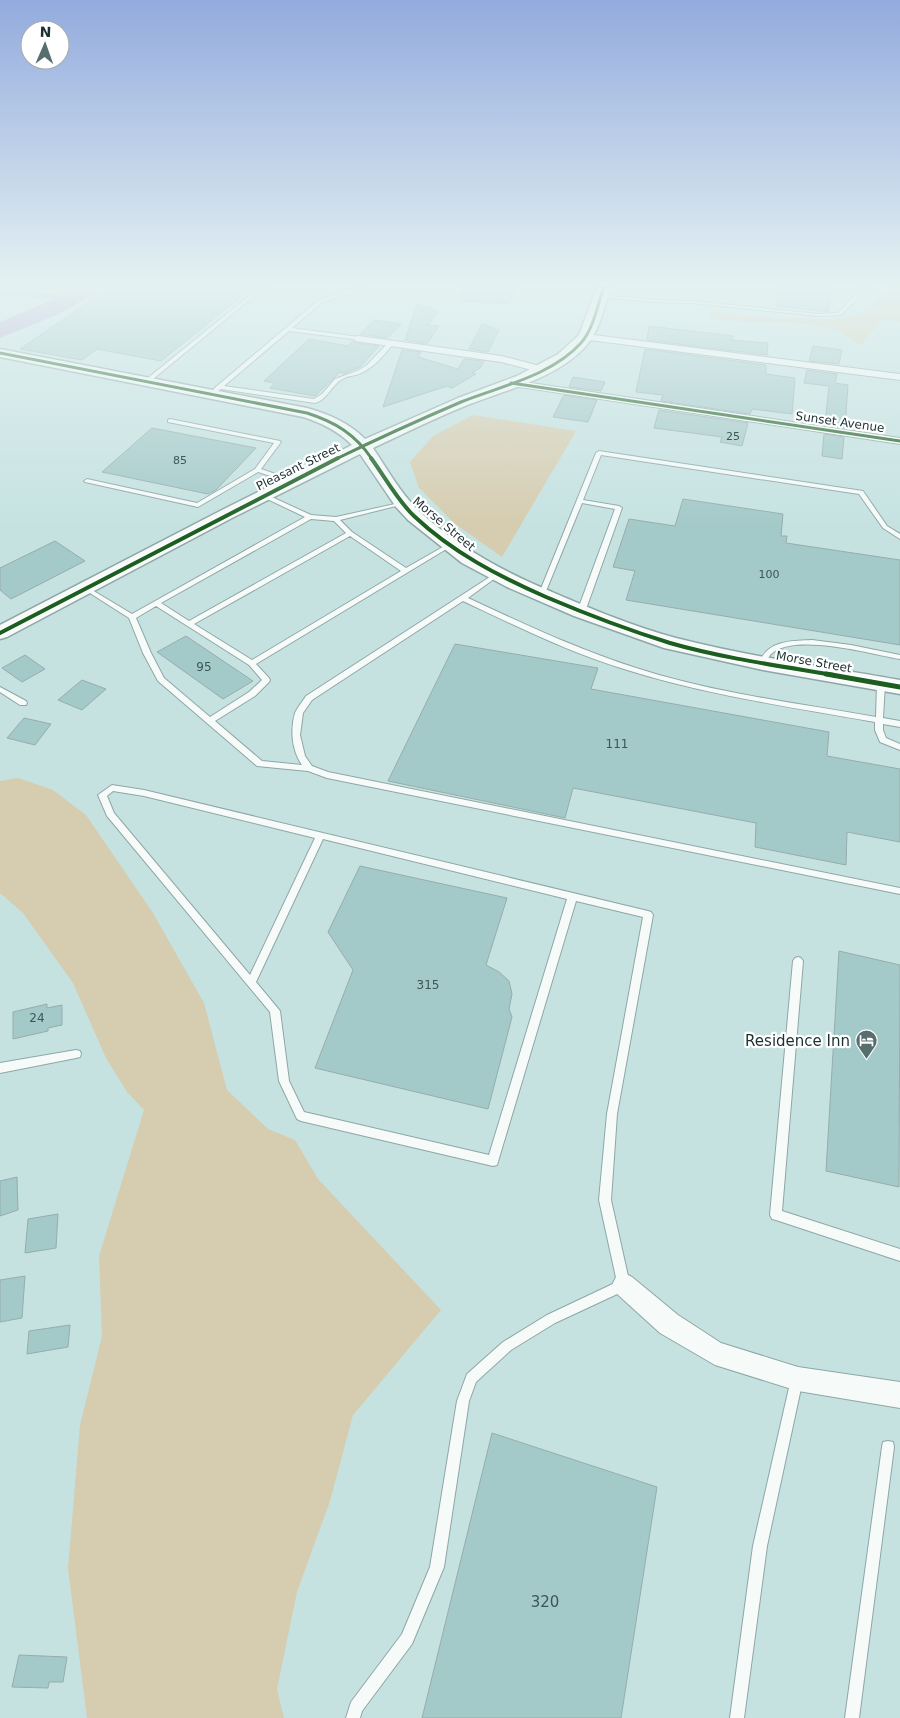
<svg xmlns="http://www.w3.org/2000/svg" width="900" height="1718" viewBox="0 0 900 1718" font-family="'DejaVu Sans',sans-serif">
  <rect width="100%" height="100%" fill="#c5e2e1"/>
  <g fill="#d6ccaf">
    <polygon points="0,287 74,287 67,293 0,289"/>
    <path d="M886 287H900V322L882 320 862 344C851 342 845 333 835 330 796 318 751 325 711 319L710 313 717 312 778 318 833 319 856 316 874 304Z"/>
    <polygon points="473,415 576,431 502,557 454,523 419,488 410,462 433,436"/>
    <polygon points="18,778 53,790 86,815 153,913 204,1003 227,1090 268,1129 295,1140 318,1179 441,1310 353,1415 330,1501 297,1592 277,1689 284,1718 87,1718 68,1568 80,1425 102,1336 99,1256 144,1110 127,1092 106,1058 73,983 23,913 0,893 0,781"/>
  </g>
  <g fill="none" stroke-linecap="round" stroke-linejoin="round">
    <polyline stroke="#b59ed0" stroke-width="4.5" points="0,293 73,297"/>
    <polygon fill="#b59ed0" fill-rule="evenodd" points="73,287 100,287 97,292 59,314 0,338 0,322 43,304"/>
  </g>
  <g fill="#a3c9c8" stroke="#96adac">
    <polygon points="111,287 253,287 161,361 97,349 82,360 20,349"/>
    <polygon points="460,287 516,287 509,304 460,301"/>
    <polygon points="779,287 832,287 828,312 776,306"/>
    <polygon points="417,304 438,311 428,325 439,326 427,344 405,340"/>
    <polygon points="374,320 401,324 387,338 360,334"/>
    <polygon points="482,324 499,330 488,352 469,349"/>
    <polygon points="649,326 733,336 732,340 768,343 767,355 647,340"/>
    <polygon points="309,339 348,346 353,341 355,343 379,346 360,367 343,374 340,372 315,396 270,388 275,383 264,381"/>
    <polygon points="813,346 842,350 839,364 809,361"/>
    <polygon points="645,349 766,365 766,374 795,378 792,414 752,409 750,414 661,401 663,395 636,392"/>
    <polygon points="402,350 421,352 418,357 458,369 464,359 484,361 480,368 472,373 476,374 452,388 447,386 383,407"/>
    <polygon points="807,370 837,374 835,383 848,385 845,428 825,425 829,386 804,383"/>
    <polygon points="573,377 605,382 601,391 569,387"/>
    <polygon points="564,395 597,400 588,422 553,417"/>
    <polygon points="659,410 748,423 742,446 720,442 722,437 654,428"/>
    <polygon points="152,428 256,448 216,490 208,494 102,472"/>
    <polygon points="824,434 844,437 842,459 822,456"/>
    <polygon points="683,499 783,514 781,536 787,536 786,543 900,560 900,645 626,600 635,571 613,567 629,519 675,526"/>
    <polygon points="55,541 85,561 11,599 0,590 0,568"/>
    <polygon points="186,636 253,681 223,699 157,652"/>
    <polygon points="455,644 598,668 591,689 829,732 827,756 900,769 900,842 847,832 846,865 755,847 756,823 573,788 565,818 388,781"/>
    <polygon points="25,655 45,669 22,682 2,668"/>
    <polygon points="82,680 106,689 82,710 58,700"/>
    <polygon points="24,718 51,724 35,745 7,738"/>
    <polygon points="360,866 507,898 486,965 499,972 509,981 512,994 509,1009 512,1017 488,1109 315,1068 353,970 328,932"/>
    <polygon points="839,951 900,965 899,1187 826,1171"/>
    <polygon points="47,1004 47,1008 62,1005 62,1025 48,1028 48,1031 13,1039 13,1012"/>
    <polygon points="17,1177 18,1210 0,1216 0,1181"/>
    <polygon points="58,1214 56,1248 25,1253 28,1219"/>
    <polygon points="25,1276 22,1318 0,1322 0,1280"/>
    <polygon points="70,1325 68,1347 27,1354 29,1331"/>
    <polygon points="492,1433 657,1487 621,1718 422,1718"/>
    <polygon points="19,1655 67,1657 63,1682 49,1682 48,1688 12,1687"/>
  </g>
  <g fill="none" stroke-linecap="round" stroke-linejoin="round">
    <defs>
      <g id="lane">
        <polygon points="260,287 265,287 147,384 143,384 143,382"/>
        <path d="M355 287H360L355 292 324 301 292 328 359 337 361 338V340L289 331 224 386 314 399 322 394 335 379 357 371 367 365 389 342H393L394 343C384 355 374 368 359 374 353 376 346 376 341 380 330 387 328 399 315 403L221 389 218 391H214L213 390 217 386 320 299 351 290Z"/>
        <polygon points="860,287 864,287 858,298 841,315 819,316 692,303 655,302 600,297 598,296 600,295 655,300 692,301 819,314 838,313 854,296"/>
        <polygon points="170,419 280,441 281,442 261,469 296,481 293,483 258,472 198,507 85,482 84,481 87,479 197,503 255,469 274,443 168,422 168,420"/>
        <polygon points="599,451 863,491 887,526 900,534 900,539 883,528 859,494 601,455 583,500 619,506 622,508 585,612 583,613 579,613 577,612 615,509 582,503 544,596 541,598 538,596 596,453"/>
        <path d="M263 493 311 515 336 517 404 502V504L340 520 352 532 406 568 448 544H452L453 545 256 664 269 678 270 680 269 682 255 696 215 721 262 761 302 765C292 751 290 730 295 713 297 708 303 701 306 696L496 573 499 575 498 576 468 598C530 627 592 656 659 675 730 695 803 704 876 717L877 684 878 682H884L885 684 883 718 900 721V727L883 724V730L886 738 900 744V750L880 742 875 730V722C791 707 706 695 624 669 568 652 516 626 463 601L312 700 303 713 300 735 305 756 312 766 328 772 900 888V894L327 778 308 771 257 766 158 681 143 653 129 618 82 588 85 586 87 587 132 614 305 517 261 496 260 495ZM311 519 334 521 346 533 189 621 161 603ZM350 536 401 571 252 660 194 624ZM156 606 249 665 262 680 249 692 210 717 164 678 151 653 136 618Z"/>
        <path d="M812 640 851 645 900 655V659C871 654 794 632 771 654 768 657 767 661 766 665H763L759 663C768 640 791 641 812 640Z"/>
        <polygon points="0,687 26,701 27,703 26,705 20,705 0,692"/>
        <path d="M112 785 144 790 648 911 651 912 653 915 617 1114 611 1200 630 1285 628 1289 555 1323 511 1350 476 1382 469 1401 444 1567 412 1644 362 1711 360 1718H346L351 1702 402 1634 430 1567 457 1401 467 1374 503 1342 547 1315 617 1282 599 1200 607 1114 643 917 576 901 497 1165 493 1166 301 1121 297 1119 279 1081 270 1012 107 816 98 795ZM113 791 144 796 315 838 250 975 114 813 107 796ZM323 839 567 899 489 1155 304 1112 289 1081 280 1011 256 982Z"/>
        <polygon points="798,957 801,958 803,961 782,1211 900,1249 900,1261 776,1220 772,1219 770,1215 793,961 795,958"/>
        <polygon points="76,1050 80,1051 81,1054 80,1057 76,1058 0,1073 0,1063"/>
        <polygon points="797,1373 801,1375 803,1379 767,1546 744,1718 730,1718 753,1546 791,1379 793,1375"/>
        <polygon points="888,1441 893,1442 894,1447 859,1718 845,1718 882,1447 883,1442"/>
      </g>
      <g id="street">
        <polygon points="586,334 900,374 900,380 582,339 581,337"/>
        <polygon points="359,336 502,356 547,368 548,370 543,373 501,362 355,341 355,337"/>
        <polygon points="511,380 900,438 900,444 507,385 506,383"/>
        <polygon points="624,1273 632,1277 678,1315 721,1343 798,1367 900,1382 900,1408 798,1391 715,1365 660,1333 616,1293 612,1285 616,1277"/>
      </g>
      <path id="secondary" d="M597 287H611C604 307 600 330 586 346 557 378 509 389 470 404 437 417 405 433 373 448 387 469 401 494 420 512 458 547 504 572 552 592 592 609 634 627 676 638 750 657 826 667 900 680V694L763 670 664 648 574 616 507 587 462 563 408 520 396 507 360 454 232 518 7 637 0 639V625L220 511 352 445C338 431 322 423 303 417L0 357V349L307 408C329 414 349 423 365 439L458 398 517 376 558 354 579 335Z"/>
    </defs>
    <use href="#lane" stroke="#8fa6a4" stroke-width="2"/>
    <use href="#street" stroke="#8fa6a4" stroke-width="2"/>
    <use href="#secondary" stroke="#8fa6a4" stroke-width="3"/>
    <use href="#lane" fill="#f6fbfa" fill-rule="evenodd"/>
    <use href="#street" fill="#f6fbfa" fill-rule="evenodd"/>
    <use href="#secondary" fill="#f6fbfa" fill-rule="evenodd"/>
    <defs>
      <g id="cycleway-far2">
        <path d="M0 353 307 413C335 422 355 434 372 459"/>
        <polyline points="511,383 900,441"/>
        <path d="M336 459C377 439 419 420 461 402 501 386 551 376 581 343 594 328 597 306 604 287"/>
      </g>
      <g id="cycleway-far1">
        <path d="M371 458C385 477 397 500 414 516 452 552 498 576 546 597 586 614 628 630 670 643 722 658 780 666 834 675"/>
        <polyline points="0,633 338,458"/>
      </g>
      <polyline id="cycleway" points="826,674 900,687"/>
    </defs>
    <use href="#cycleway-far2" stroke="#fff" stroke-width="5"/>
    <use href="#cycleway-far1" stroke="#fff" stroke-width="6"/>
    <use href="#cycleway" stroke="#fff" stroke-width="8"/>
    <use href="#cycleway-far2" stroke="#1b5e20" stroke-width="3"/>
    <use href="#cycleway-far1" stroke="#1b5e20" stroke-width="4"/>
    <use href="#cycleway" stroke="#1b5e20" stroke-width="5"/>
  </g>
  <linearGradient id="sky" x2="0" y2="1"><stop stop-color="#93abde"/><stop offset="0.54" stop-color="#e5f2f2"/><stop offset="1" stop-color="#e5f2f2" stop-opacity="0"/></linearGradient>
  <rect width="900" height="527" fill="url(#sky)"/>
  <defs>
    <symbol id="hotel-pin" viewBox="-11 -11 22 30"><path d="M0 17L-7.5 6A9.5 9.5 0 1 1 7.5 6Z" fill="#566e6e" stroke="#fff"/><path d="M-6-4.5h1.5V1H6V5H4.5V3h-9V5H-6ZM-4 0a1.8 1.8 0 1 1 3.6 0ZM.5 0V-2.5h3Q6-2.5 6 0Z" fill="#fff"/></symbol>
  </defs>
  <g fill-rule="evenodd">
    <use href="#hotel-pin" x="854" y="1028" width="25" height="34"/>
  </g>
  <g text-anchor="middle" dominant-baseline="central" stroke-width="4.5" stroke-linejoin="round" paint-order="stroke">
    <g font-size="11" fill="#3d5656">
      <text x="733" y="436">25</text>
      <text x="180" y="460">85</text>
      <text x="769" y="574">100</text>
    </g>
    <g font-size="12" fill="#1b3030" stroke="#fff">
      <text transform="translate(840 422) rotate(8)">Sunset Avenue</text>
      <text transform="translate(298 467) rotate(-26)">Pleasant Street</text>
      <text transform="translate(444 524) rotate(40)">Morse Street</text>
      <text transform="translate(814 662) rotate(10)">Morse Street</text>
    </g>
    <g font-size="12" fill="#3d5656">
      <text x="204" y="667">95</text>
      <text x="617" y="744">111</text>
      <text x="428" y="985">315</text>
      <text x="37" y="1018">24</text>
    </g>
    <g font-size="15" fill="#1b3030" stroke="#fff" text-anchor="end">
      <text x="850" y="1041">Residence Inn</text>
    </g>
    <g font-size="15" fill="#3d5656">
      <text x="545" y="1602">320</text>
    </g>
  </g>
  <g transform="translate(45 45) rotate(2)"><circle r="24" fill="#ffffff" stroke="#a4acac"/>
  <path d="M0-4L9 19L0 12L-9 19Z" fill="#566e6e"/>
  <text y="-8" font-size="14" font-weight="bold" text-anchor="middle" fill="#1b3030">N</text>
  </g>
</svg>
